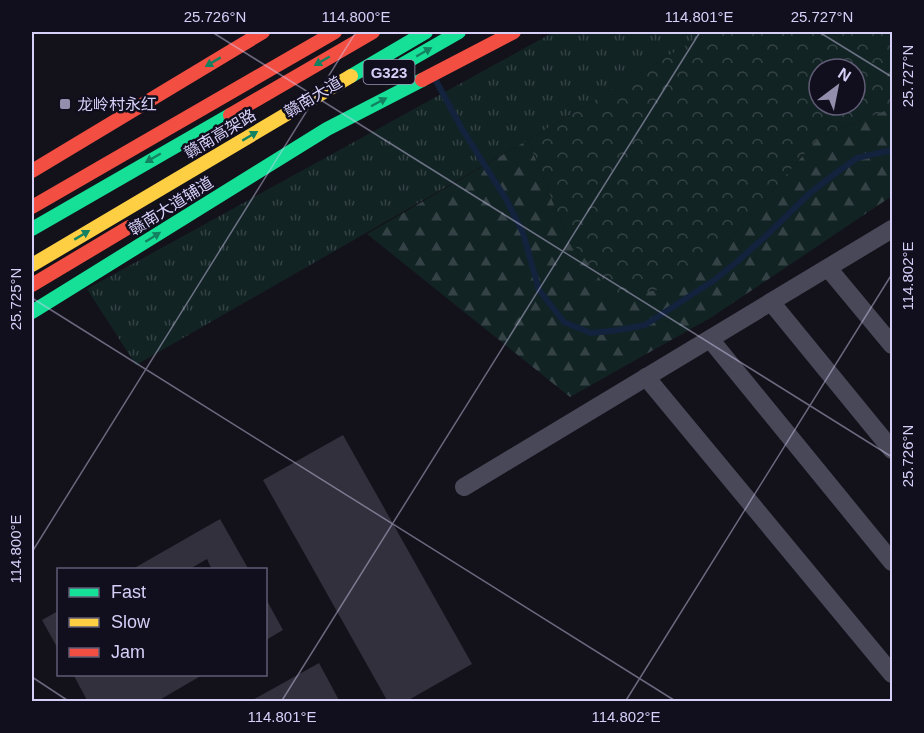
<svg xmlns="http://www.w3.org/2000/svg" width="924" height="733" viewBox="0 0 924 733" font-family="Arial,'Noto Sans SC',sans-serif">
  <defs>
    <pattern id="grass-tufts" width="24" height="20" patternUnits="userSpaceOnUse" patternTransform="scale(1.5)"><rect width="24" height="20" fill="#122324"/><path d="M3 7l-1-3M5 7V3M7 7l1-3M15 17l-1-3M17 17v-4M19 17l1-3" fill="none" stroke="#344245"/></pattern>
    <pattern id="forest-firs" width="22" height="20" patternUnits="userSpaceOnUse" patternTransform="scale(1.5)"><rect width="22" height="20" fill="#122324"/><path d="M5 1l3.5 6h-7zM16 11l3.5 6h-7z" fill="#344245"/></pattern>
    <pattern id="park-crowns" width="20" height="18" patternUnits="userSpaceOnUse" patternTransform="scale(1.5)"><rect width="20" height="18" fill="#122324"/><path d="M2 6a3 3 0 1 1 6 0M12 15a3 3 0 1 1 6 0" fill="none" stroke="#344245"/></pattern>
  </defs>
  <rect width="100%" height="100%" fill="#13121a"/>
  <polygon fill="url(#grass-tufts)" points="554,32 708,32 528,140 136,365 87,289"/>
  <polygon fill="url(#forest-firs)" points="892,108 892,196 712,317 570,397 367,234 528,140 565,232 714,257 820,136"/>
  <path fill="url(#park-crowns)" fill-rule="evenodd" d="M708 32H892V108L820 136 714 257 668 288 614 298 565 232 528 140ZM819 69H855V105H819Z"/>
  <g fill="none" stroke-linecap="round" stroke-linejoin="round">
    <polyline stroke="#14233d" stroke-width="6" points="435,79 462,129 506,199 523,233 539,290 564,322 591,333 619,330 645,325 713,281 738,261 767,235 810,193 836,173 857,158 892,150"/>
  </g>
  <g fill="#32303c">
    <polygon points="343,435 472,664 405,702 388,702 263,480"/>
    <polygon points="220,519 249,570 212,570 207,559 188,570 131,570"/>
    <polygon points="266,599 283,630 266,640"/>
    <polygon points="58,611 58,649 42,620"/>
    <polygon points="319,663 340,702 249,702"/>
    <polygon points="73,674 116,674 117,676 120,674 204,674 156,702 88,702"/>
  </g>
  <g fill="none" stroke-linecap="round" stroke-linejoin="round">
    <g stroke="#494859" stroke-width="18">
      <polyline points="828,268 892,345"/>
      <polyline points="771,302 892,450"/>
      <polyline points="710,339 892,562"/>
      <polyline points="646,377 892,674"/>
      <polyline points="464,487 892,229"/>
    </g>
    <g stroke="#16e098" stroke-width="14">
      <polyline points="403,64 459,32"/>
      <polyline points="351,76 426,32"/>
      <polyline points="32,229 230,115"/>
      <polyline points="32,312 327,129 422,80"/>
    </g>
    <polyline stroke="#ffcf43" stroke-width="14" points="32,265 351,76"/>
    <g stroke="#f24e42" stroke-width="14">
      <polyline points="422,80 514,32"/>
      <polyline points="230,115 373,32"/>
      <polyline points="32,171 263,32"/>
      <polyline points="32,207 335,32"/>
      <polyline points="32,285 129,227"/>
    </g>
  </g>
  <defs><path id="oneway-solid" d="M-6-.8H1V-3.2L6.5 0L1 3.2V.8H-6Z" transform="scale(1.5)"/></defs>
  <g fill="#148261">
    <use href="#oneway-solid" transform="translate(424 52) rotate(-30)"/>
    <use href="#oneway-solid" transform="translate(322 61) rotate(150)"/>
    <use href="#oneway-solid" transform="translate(213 62) rotate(149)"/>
    <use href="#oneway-solid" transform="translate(379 102) rotate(-28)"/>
    <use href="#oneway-solid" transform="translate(250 136) rotate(-31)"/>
    <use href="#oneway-solid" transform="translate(153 158) rotate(150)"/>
    <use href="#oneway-solid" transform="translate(82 235) rotate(-31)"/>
    <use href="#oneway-solid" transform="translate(153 237) rotate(-32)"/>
  </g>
  <path fill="none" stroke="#d6d0f9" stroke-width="1.5" stroke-opacity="0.45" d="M212 32 892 457M819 32 892 77M32 298 677 702M32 552 356 32M32 677 70 702M281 702 700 32M625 702 892 274"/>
  <rect fill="#928eab" stroke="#110e1d" stroke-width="2" x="59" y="98" width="12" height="12" rx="3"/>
  <g text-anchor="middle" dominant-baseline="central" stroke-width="5" stroke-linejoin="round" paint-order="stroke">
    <rect fill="#110e1d" stroke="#9b96b7" stroke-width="1.5" x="363.5" y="60" width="51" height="24" rx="4.5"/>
    <g font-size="15" font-weight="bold" fill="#d6d0f9">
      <text x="389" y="72">G323</text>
    </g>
    <g font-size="16" fill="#d6d0f9" stroke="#110e1d">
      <text transform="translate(313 97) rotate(-31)">赣南大道</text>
      <text transform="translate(220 134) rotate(-31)">赣南高架路</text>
      <text transform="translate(171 206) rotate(-32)">赣南大道辅道</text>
    </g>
    <g font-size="16" fill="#d6d0f9" stroke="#110e1d" text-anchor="start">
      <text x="77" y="104">龙岭村永红</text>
    </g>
  </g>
  <rect width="924" height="733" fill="none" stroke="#110e1d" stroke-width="66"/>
  <rect x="57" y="568" width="210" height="108" fill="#110e1d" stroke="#605c75" stroke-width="1.5"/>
  <rect x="69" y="588" width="30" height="9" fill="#16e098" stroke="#605c75" stroke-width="1.5"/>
  <text x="111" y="598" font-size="18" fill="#d6d0f9">Fast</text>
  <rect x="69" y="618" width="30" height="9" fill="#ffcf43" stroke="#605c75" stroke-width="1.5"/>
  <text x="111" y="628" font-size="18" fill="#d6d0f9">Slow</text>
  <rect x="69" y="648" width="30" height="9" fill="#f24e42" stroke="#605c75" stroke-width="1.5"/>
  <text x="111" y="658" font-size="18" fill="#d6d0f9">Jam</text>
  <g transform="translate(837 87) rotate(32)"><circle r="28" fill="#110e1d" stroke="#605c75" stroke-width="1.5"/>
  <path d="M0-4.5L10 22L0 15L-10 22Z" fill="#928eab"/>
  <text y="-9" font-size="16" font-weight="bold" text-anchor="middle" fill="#d6d0f9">N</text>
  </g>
  <rect x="33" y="33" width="858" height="667" fill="none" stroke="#d6d0f9" stroke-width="2"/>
  <g font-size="15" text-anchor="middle" fill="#d6d0f9">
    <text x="215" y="22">25.726°N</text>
    <text x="356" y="22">114.800°E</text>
    <text x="699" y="22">114.801°E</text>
    <text x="822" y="22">25.727°N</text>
    <text transform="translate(908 76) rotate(-90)" y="5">25.727°N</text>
    <text transform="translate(908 276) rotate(-90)" y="5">114.802°E</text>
    <text transform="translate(16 299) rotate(-90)" y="5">25.725°N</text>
    <text transform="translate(908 456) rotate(-90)" y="5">25.726°N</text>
    <text transform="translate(16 549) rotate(-90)" y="5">114.800°E</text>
    <text x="282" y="722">114.801°E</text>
    <text x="626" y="722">114.802°E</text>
  </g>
</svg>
